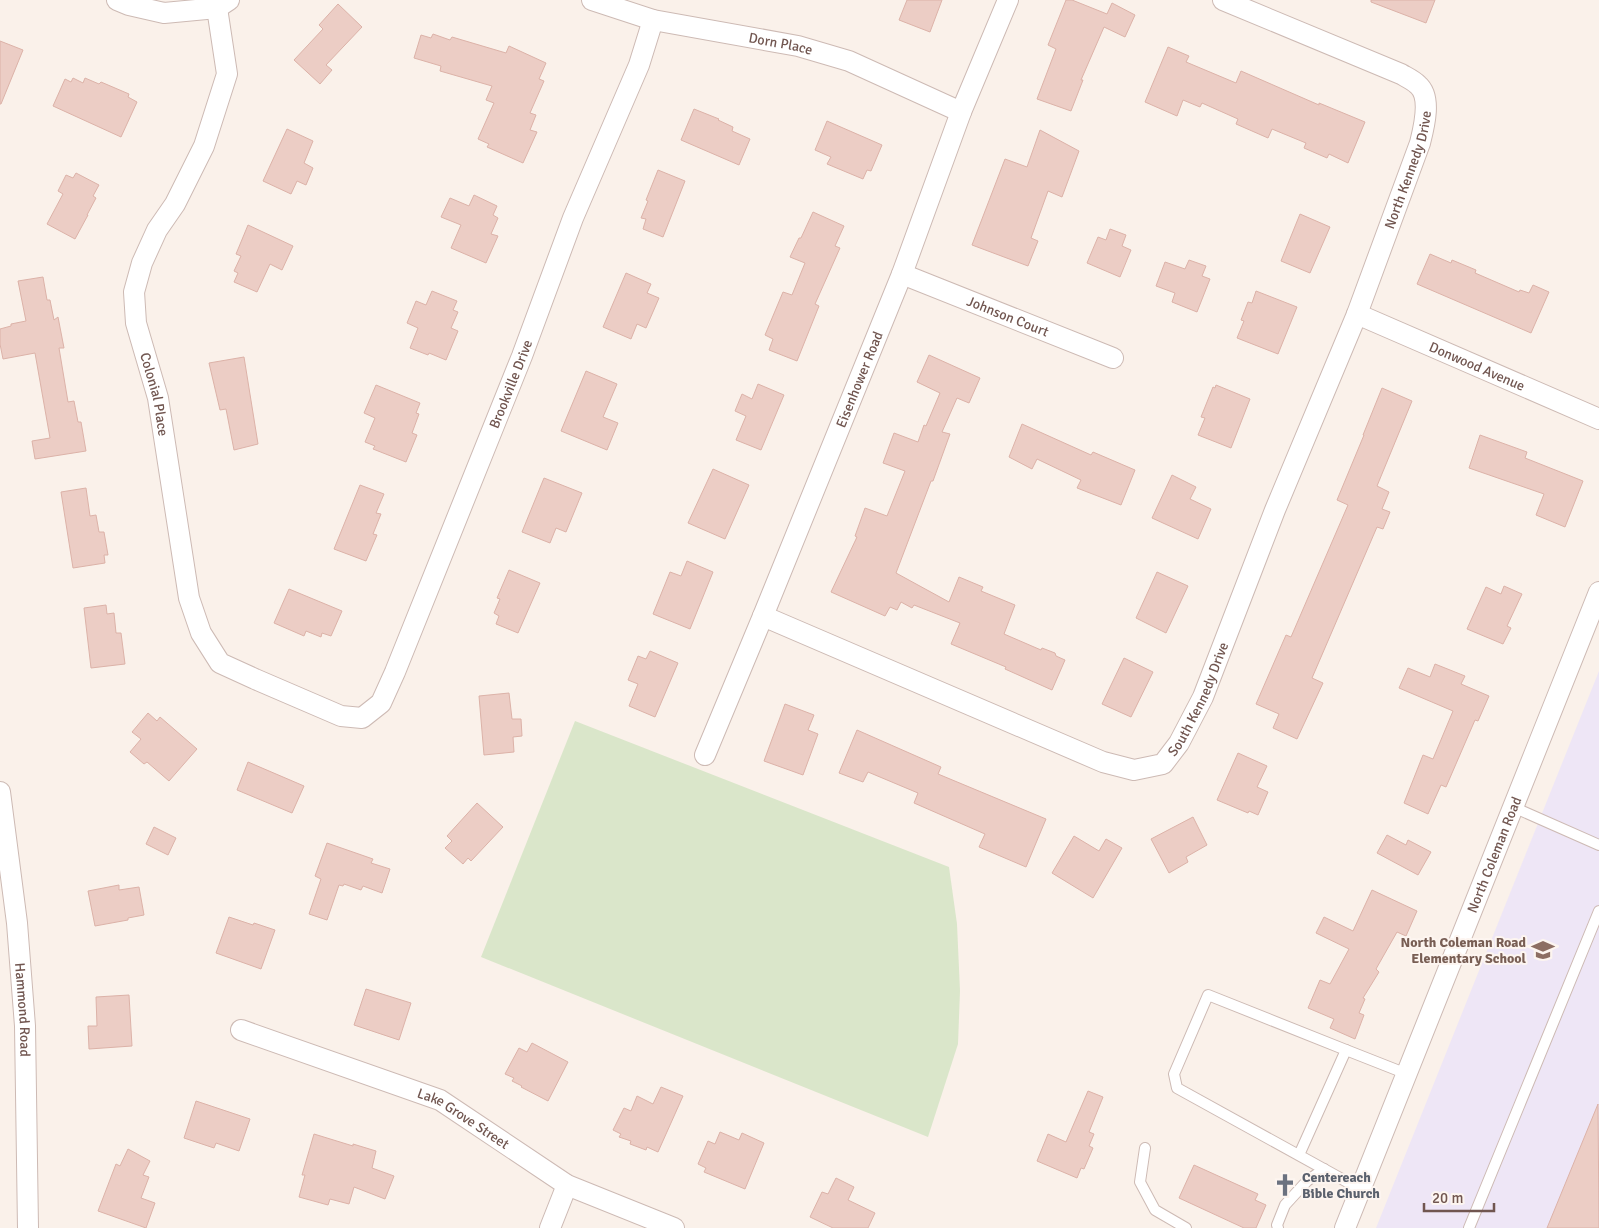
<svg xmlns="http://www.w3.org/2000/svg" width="1599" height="1228" viewBox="0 0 1599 1228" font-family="Signika,sans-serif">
  <rect width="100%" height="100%" fill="#faf1ea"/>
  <polygon fill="#eee6f6" points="1599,671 1599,1228 1376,1228"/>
  <polygon fill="#dae6ca" points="575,721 949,867 957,924 960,991 958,1044 928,1137 481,957"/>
  <g fill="#eccdc5" stroke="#dcb2a8">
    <polygon points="907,0 942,0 930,32 899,20"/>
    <polygon points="1066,0 1072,0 1107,14 1112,3 1135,15 1125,37 1104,27 1081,80 1083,80 1071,111 1037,99 1056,49 1048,45"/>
    <polygon points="1371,0 1435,0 1426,23 1371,2"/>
    <polygon points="338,4 362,27 326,65 332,70 320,84 294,60 323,29 319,25"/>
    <polygon points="433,34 450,40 452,37 506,53 509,46 546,63 539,79 544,81 530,113 536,115 530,130 537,132 523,163 487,147 489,144 478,139 494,103 486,100 492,86 440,71 441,66 414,58 421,35 431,38"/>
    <polygon points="0,41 23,50 1,104 0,104"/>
    <polygon points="1168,47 1189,56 1186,62 1236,83 1241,71 1319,105 1319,103 1365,122 1348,163 1329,154 1327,158 1304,148 1306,143 1272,129 1268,138 1236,124 1238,119 1202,103 1200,107 1183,100 1177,116 1145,102"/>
    <polygon points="73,78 83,83 85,78 99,84 101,82 129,94 128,97 137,102 121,137 53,106 65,79 71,82"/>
    <polygon points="694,109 719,119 718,120 733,127 732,131 750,139 739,165 681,140"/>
    <polygon points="827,121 882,145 871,171 867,170 863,179 827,164 831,157 815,150"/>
    <polygon points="287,129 313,141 304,163 313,168 306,185 297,181 291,194 263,181"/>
    <polygon points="1040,130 1079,151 1062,197 1048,191 1031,238 1038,241 1028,266 972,245 1005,159 1027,167"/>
    <polygon points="658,170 685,181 663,237 643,229 646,219 641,218 648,201 646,200"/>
    <polygon points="76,173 99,185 93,196 96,198 87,215 88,215 75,239 47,224 63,194 58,191 66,175 73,178"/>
    <polygon points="474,195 497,206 493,215 498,218 491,234 498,236 486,263 451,248 461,225 441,217 450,198 469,206"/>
    <polygon points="813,212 844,226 835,246 840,248 815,304 819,306 797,361 769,350 773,339 765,335 783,292 792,295 805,263 790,257 799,238 801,238"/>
    <polygon points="1300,214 1330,227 1310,273 1281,261"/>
    <polygon points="248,225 293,246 282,270 270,264 257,292 234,282 238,273 234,271 241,256 236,254"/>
    <polygon points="1110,229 1126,235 1122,246 1131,250 1120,277 1087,263 1098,237 1106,240"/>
    <polygon points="1430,254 1451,263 1452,260 1476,270 1475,273 1519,292 1520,290 1529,293 1533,285 1549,292 1531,333 1417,284"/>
    <polygon points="1189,260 1206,266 1202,276 1210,279 1197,312 1172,302 1175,293 1156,286 1165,262 1185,269"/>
    <polygon points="626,273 651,284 647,293 659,298 646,328 637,324 631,339 603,327"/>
    <polygon points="43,277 47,300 50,300 54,320 58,317 64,348 59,348 68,402 74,401 78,422 81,422 86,451 35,459 32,441 50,438 35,353 3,359 0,344 0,329 11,326 11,324 26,321 18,281"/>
    <polygon points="432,291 457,301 453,310 458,312 451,328 458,331 446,360 429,353 428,355 410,348 418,328 407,323 416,301 426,305"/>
    <polygon points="1256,291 1297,307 1278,354 1237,338 1244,321 1241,320 1248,302 1252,303"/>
    <polygon points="929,355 980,378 969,403 957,398 942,432 950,434 933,481 931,481 896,573 949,602 959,577 983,587 981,591 1015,605 1004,634 1041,650 1042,648 1055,653 1056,656 1065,660 1052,690 1005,669 1006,667 951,644 960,623 914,605 912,608 901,602 897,610 890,607 885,616 831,592 857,537 855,536 865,508 887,516 905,471 883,463 894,433 918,442 924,425 926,426 940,393 917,382"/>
    <polygon points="244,357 258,444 234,450 226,409 220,410 209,363"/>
    <polygon points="586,371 617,384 603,417 618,423 607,450 561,431"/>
    <polygon points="758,384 784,395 761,450 736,440 746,416 735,411 742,394 752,399"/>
    <polygon points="376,385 420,403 416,413 419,414 412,433 417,435 406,462 373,449 375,446 365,442 375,418 364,413"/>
    <polygon points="1216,385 1250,399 1231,448 1198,435 1205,418 1201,417 1213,387 1215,388"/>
    <polygon points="1382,388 1412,401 1377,486 1389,492 1382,509 1390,512 1383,529 1377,527 1312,678 1323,683 1297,739 1273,728 1279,714 1256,704 1286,635 1291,637 1348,505 1337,500 1364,435 1363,435"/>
    <polygon points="1022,424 1091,455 1093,452 1135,470 1121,505 1077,488 1081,480 1037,459 1032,469 1009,457"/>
    <polygon points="1480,435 1527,452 1525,458 1583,481 1565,527 1536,515 1544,494 1469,468"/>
    <polygon points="713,469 749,485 725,539 688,523"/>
    <polygon points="1172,475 1196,487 1190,499 1211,509 1198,539 1152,518"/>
    <polygon points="544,478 582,493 566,532 556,528 550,543 522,532"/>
    <polygon points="360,485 384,494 376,513 381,514 373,534 377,535 366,561 334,549"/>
    <polygon points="86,488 90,516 96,515 99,532 104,532 108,555 104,555 105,563 73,568 61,492"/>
    <polygon points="687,561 713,572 690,629 653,614 670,572 681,576"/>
    <polygon points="509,570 540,583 518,633 496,624 499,616 494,613 500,599 497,598"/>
    <polygon points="1157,572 1188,586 1166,633 1136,618"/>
    <polygon points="1504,586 1522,594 1507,626 1511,628 1503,644 1467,629 1486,587 1501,594"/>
    <polygon points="289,589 342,611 331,636 322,633 321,637 306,631 304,636 274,623"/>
    <polygon points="106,605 107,614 114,613 116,633 121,633 125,664 91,668 84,608"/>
    <polygon points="650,651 678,663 655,717 629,706 638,684 628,680 638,656 646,659"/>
    <polygon points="1124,658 1153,672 1131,717 1102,704"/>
    <polygon points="1435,664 1465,676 1461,684 1489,696 1478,721 1475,720 1446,787 1441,785 1428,814 1404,803 1423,755 1433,759 1453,711 1399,688 1408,668 1430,677"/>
    <polygon points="509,693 512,719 521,719 522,736 513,737 514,752 484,755 479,696"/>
    <polygon points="785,704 814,715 808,730 818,734 803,775 764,761"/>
    <polygon points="148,713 157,721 160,717 197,749 169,781 147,762 144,764 130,752 141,739 132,732"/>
    <polygon points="857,730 941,767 938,774 1046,819 1026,867 979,847 985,834 914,803 918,793 868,772 863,782 839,773"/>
    <polygon points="1238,753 1267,766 1257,787 1268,792 1258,815 1249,811 1248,813 1217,800"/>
    <polygon points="248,762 304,786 292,813 237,790"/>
    <polygon points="477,803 503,827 471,861 468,858 463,864 445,848 452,841 447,836"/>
    <polygon points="1193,817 1207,845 1186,857 1188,862 1169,873 1151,839"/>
    <polygon points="154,827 176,838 168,855 146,844"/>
    <polygon points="1387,835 1406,845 1408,840 1431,852 1418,875 1377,853"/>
    <polygon points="1074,836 1099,851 1106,839 1122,848 1093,898 1052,873"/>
    <polygon points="327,843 373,859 371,863 390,869 382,893 363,886 361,890 344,884 343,886 339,885 327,920 309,914 321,879 315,876"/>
    <polygon points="119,885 119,890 139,887 144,915 128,918 128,920 95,926 88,891"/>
    <polygon points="1372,890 1417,911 1406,936 1397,932 1376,969 1379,972 1363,998 1365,999 1359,1013 1364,1015 1355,1039 1330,1028 1334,1019 1308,1008 1320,980 1330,984 1349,949 1316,933 1324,917 1353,931"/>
    <polygon points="229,917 253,925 254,923 275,930 261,969 216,953"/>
    <polygon points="366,989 411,1003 399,1040 354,1025"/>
    <polygon points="129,995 132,1046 89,1049 88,1026 97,1026 96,997"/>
    <polygon points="532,1043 568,1062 548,1101 521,1087 522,1086 512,1081 514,1078 505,1074 519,1048 527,1052"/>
    <polygon points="661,1087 683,1096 658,1152 647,1147 646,1150 630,1144 631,1141 619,1137 621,1134 613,1130 624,1108 631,1111 637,1096 653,1104"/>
    <polygon points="1088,1091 1103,1097 1089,1132 1094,1134 1089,1146 1093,1148 1084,1169 1081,1168 1077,1178 1037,1161 1048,1134 1066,1142"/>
    <polygon points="196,1101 250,1119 239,1151 216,1143 214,1148 184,1138"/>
    <polygon points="1598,1104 1599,1228 1547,1228"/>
    <polygon points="720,1132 739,1140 742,1133 764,1143 745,1189 704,1172 706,1168 698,1164 708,1141 715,1144"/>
    <polygon points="314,1134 353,1146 353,1144 376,1151 372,1168 394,1176 385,1199 354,1187 349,1204 330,1199 328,1205 299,1197 305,1175 302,1175"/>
    <polygon points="128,1149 150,1161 143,1175 149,1177 141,1198 155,1203 146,1228 98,1211 116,1164 120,1166"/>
    <polygon points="1194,1165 1258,1194 1255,1200 1266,1205 1256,1228 1244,1228 1179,1198"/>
    <polygon points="836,1178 854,1187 848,1200 875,1213 868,1228 833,1228 810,1217 822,1192 828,1194"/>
  </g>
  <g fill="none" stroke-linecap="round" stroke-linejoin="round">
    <defs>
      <g id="service">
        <polyline points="1513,807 1599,845"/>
        <polyline points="1346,1050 1407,1074"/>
        <polyline points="1145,1148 1140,1182 1155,1210 1186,1228"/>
        <polyline points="1299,1155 1346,1050 1208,995 1174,1074 1177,1088 1360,1189"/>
        <polyline points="1278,1228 1277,1225 1285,1205 1307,1181 1324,1169"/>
        <polyline points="1469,1228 1599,911"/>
      </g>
      <g id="minor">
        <polyline points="117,0 129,5 164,13 217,8 229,0"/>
        <path id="s1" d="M592 0 653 20 798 46 849 61 961 112"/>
        <path id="s2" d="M217 8 227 74 204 146 175 204 157 230 142 263 134 292 136 323 158 398 189 598 201 633 220 663 255 679 341 716 362 718 381 703 395 672 522 356 573 218 639 65 653 20"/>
        <path id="s3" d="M902 274 1113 358"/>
        <path id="s4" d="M1357 314 1599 419"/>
        <path id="s5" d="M763 616 1103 762 1134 770 1163 764 1179 743 1203 697 1275 510 1357 314 1420 143C1424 127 1432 97 1418 85 1413 80 1406 77 1401 74L1223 0"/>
        <path id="s6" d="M705 755 763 616 902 274 961 112 1008 0"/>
        <path id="s7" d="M0 792 17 923 25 1026 28 1228"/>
        <path id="s8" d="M241 1030 440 1100 567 1185 674 1228"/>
        <polyline points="550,1228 567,1185"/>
        <path id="s9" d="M1345 1228 1599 592"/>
      </g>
    </defs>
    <use href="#service" stroke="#cdbab4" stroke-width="12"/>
    <use href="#minor" stroke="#cdbab4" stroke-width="22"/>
    <use href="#service" stroke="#fff" stroke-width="10"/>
    <use href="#minor" stroke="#fff" stroke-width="20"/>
  </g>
  <defs>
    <symbol id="school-bare" viewBox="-9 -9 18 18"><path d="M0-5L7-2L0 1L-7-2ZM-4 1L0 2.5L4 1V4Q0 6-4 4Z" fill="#8d6e63" stroke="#fdf5f0" stroke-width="2.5" paint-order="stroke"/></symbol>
    <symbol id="church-bare" viewBox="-9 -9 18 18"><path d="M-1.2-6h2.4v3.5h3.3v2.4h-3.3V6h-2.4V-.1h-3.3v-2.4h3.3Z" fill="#6b7280" stroke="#fdf5f0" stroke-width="2.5" paint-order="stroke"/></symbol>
  </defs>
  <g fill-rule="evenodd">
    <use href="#school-bare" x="1527" y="934" width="32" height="32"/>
    <use href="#church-bare" x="1269" y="1169" width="32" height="32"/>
  </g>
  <g text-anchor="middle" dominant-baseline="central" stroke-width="4" stroke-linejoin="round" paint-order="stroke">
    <g font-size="14" fill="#715650" stroke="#fdf5f0">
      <text stroke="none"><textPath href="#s1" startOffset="194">Dorn Place</textPath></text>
      <text stroke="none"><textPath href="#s5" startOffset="1076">North Kennedy Drive</textPath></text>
      <text stroke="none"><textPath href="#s3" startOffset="114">Johnson Court</textPath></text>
      <text stroke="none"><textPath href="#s4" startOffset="131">Donwood Avenue</textPath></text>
      <text stroke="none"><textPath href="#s6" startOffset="406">Eisenhower Road</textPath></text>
      <text stroke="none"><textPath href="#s2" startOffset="1211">Brookville Drive</textPath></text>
      <text stroke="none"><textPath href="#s2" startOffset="410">Colonial Place</textPath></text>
      <text stroke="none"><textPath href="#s5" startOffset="506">South Kennedy Drive</textPath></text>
      <text stroke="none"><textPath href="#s9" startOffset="402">North Coleman Road</textPath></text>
      <text stroke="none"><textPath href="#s7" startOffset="219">Hammond Road</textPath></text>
      <text stroke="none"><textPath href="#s8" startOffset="240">Lake Grove Street</textPath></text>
    </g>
    <g font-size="14" font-weight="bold" fill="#785e54" stroke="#fdf5f0" text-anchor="end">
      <text x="1526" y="942">North Coleman Road<tspan x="1526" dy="16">Elementary School</tspan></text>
    </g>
    <g font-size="14" font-weight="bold" fill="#5b616d" stroke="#fdf5f0" text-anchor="start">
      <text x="1302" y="1177">Centereach<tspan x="1302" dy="16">Bible Church</tspan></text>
    </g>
  </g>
  <path d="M1424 1203v8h70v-8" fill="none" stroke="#715650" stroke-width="2.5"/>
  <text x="1432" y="1203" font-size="15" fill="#715650" stroke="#fdf5f0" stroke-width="4" paint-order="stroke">20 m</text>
</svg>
